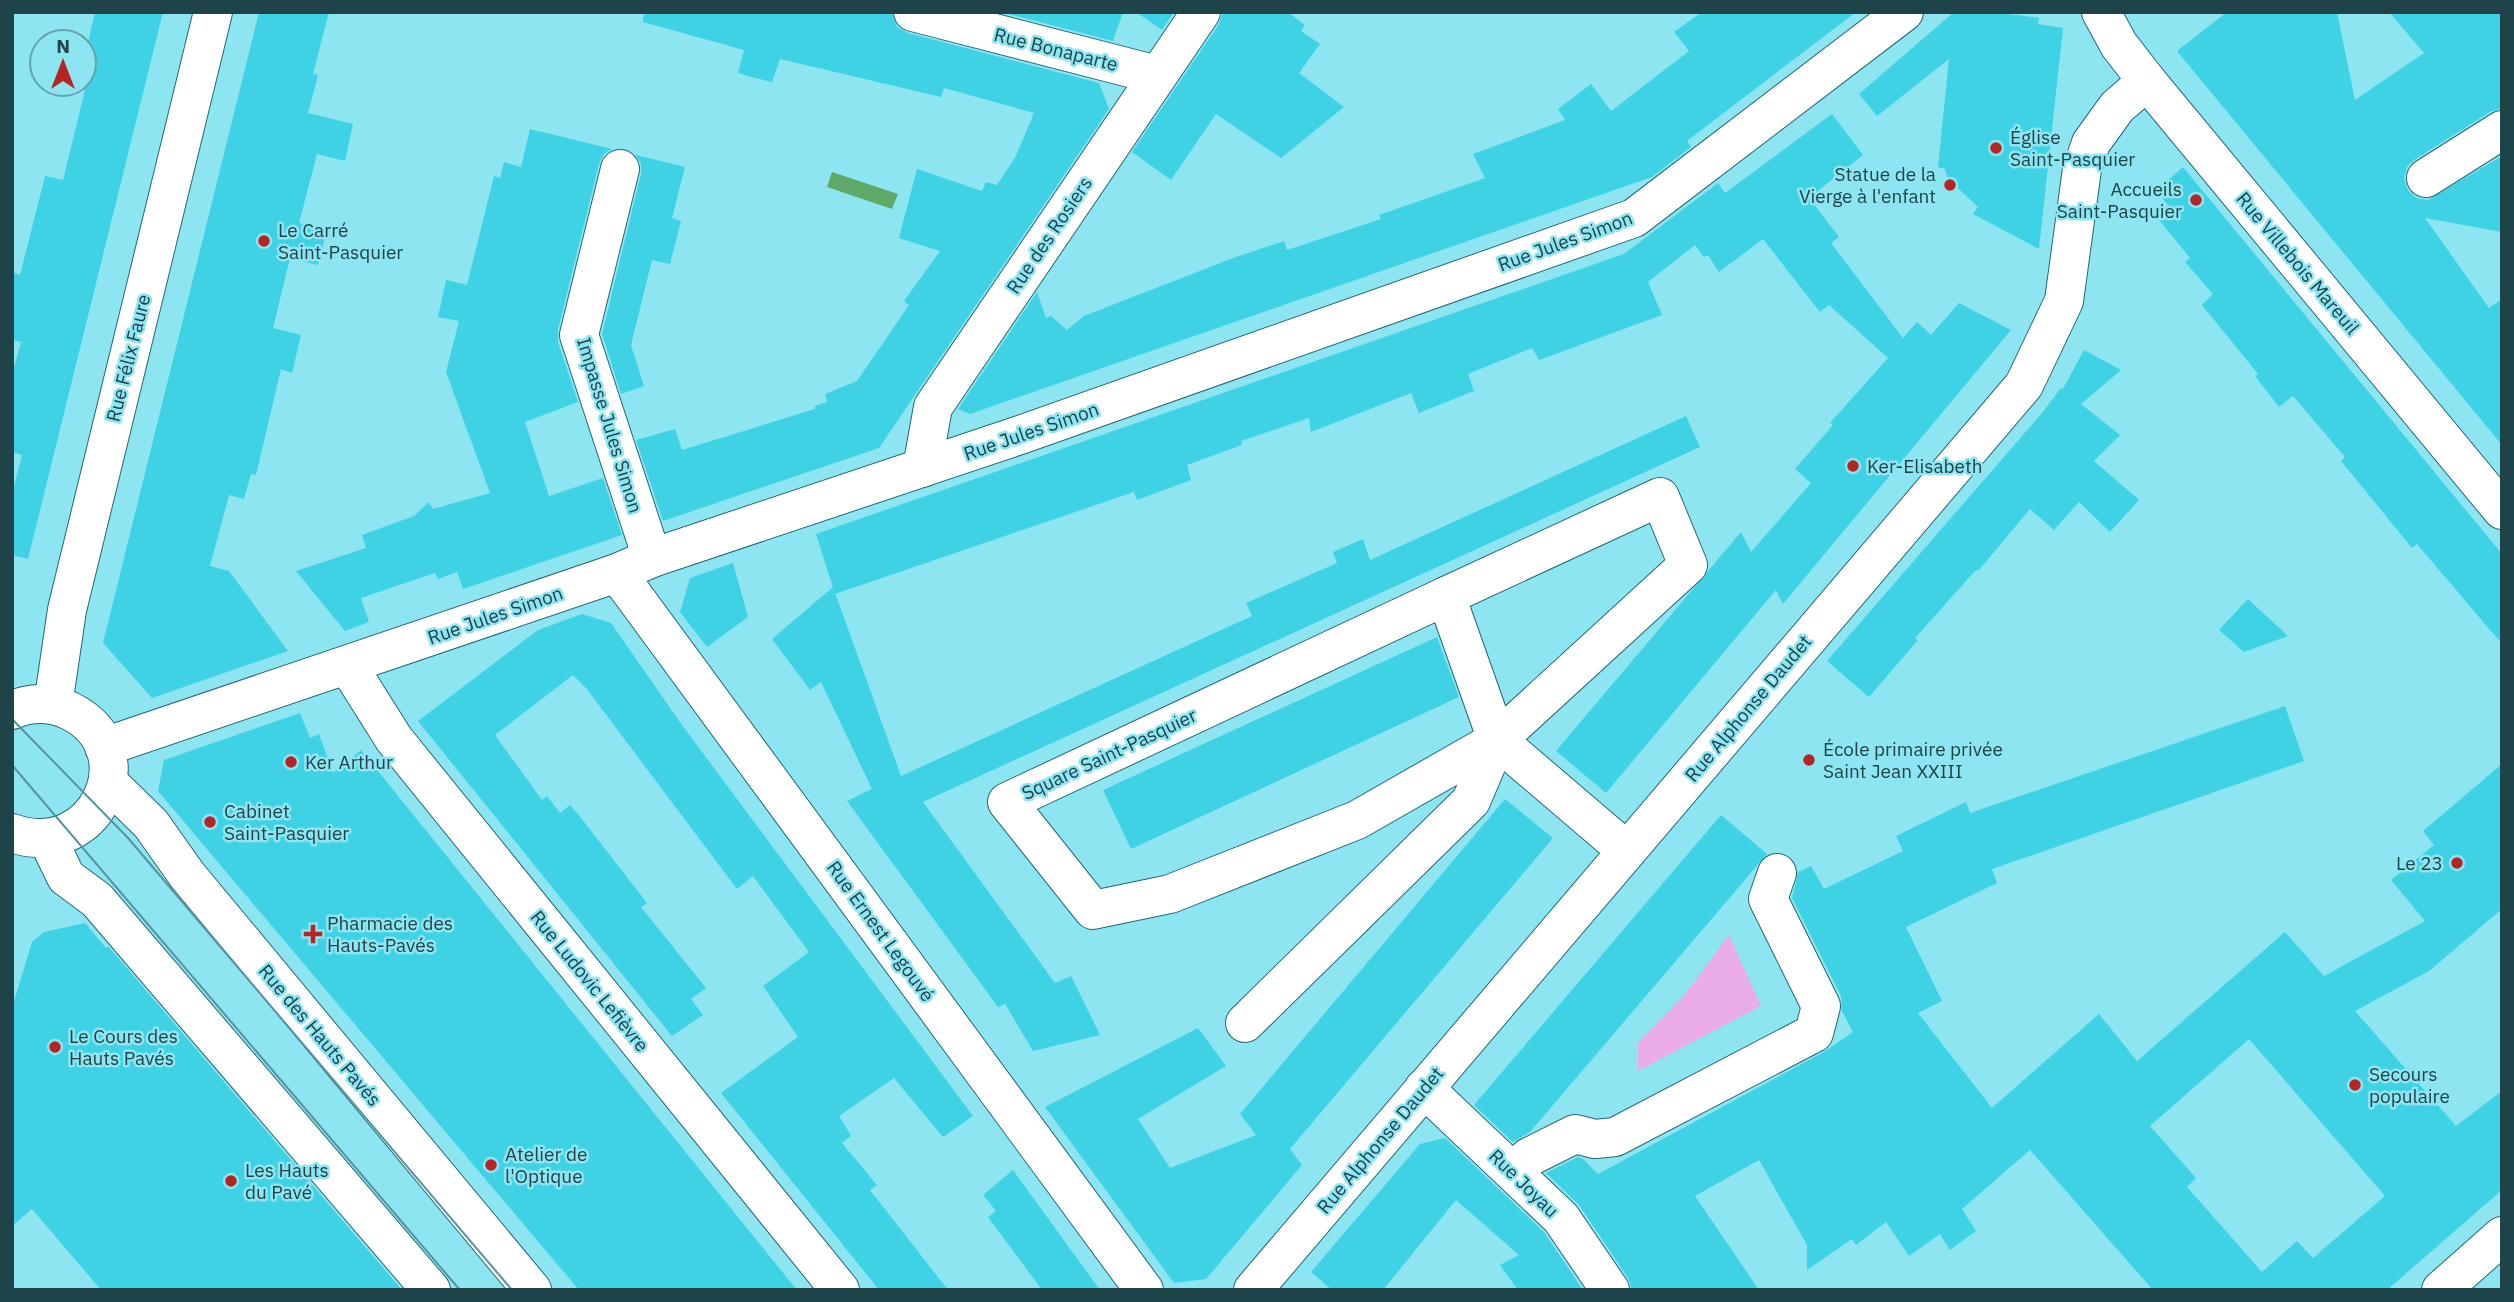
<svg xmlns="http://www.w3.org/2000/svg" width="2514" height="1302" viewBox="0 0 2514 1302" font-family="'IBM Plex Sans',sans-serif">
  <rect width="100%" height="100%" fill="#8ee5f2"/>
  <polygon fill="#eaabe9" points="1729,935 1761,1006 1638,1071 1638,1043 1687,992"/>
  <polygon fill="#5faa69" points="832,172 898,194 892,209 827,187"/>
  <g fill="#3fd2e4" fill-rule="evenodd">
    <polygon points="95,12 163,12 28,559 12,555 12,495 22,455 12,452 12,375 21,342 12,340 12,272 20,275 45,176 63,180 85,90 77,88 78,84 84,84 84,60"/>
    <polygon points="259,12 329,12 313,74 318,75 308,113 353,124 345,161 317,154 299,223 327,230 318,265 290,258 273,328 301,335 292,373 281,369 256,475 251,474 244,499 229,495 210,566 229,571 288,651 152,698 103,643"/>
    <polygon points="644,12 892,12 897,27 908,33 1099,83 1109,109 879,448 663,521 636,440 675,429 682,450 815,409 815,406 827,402 825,394 857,381 909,305 904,301 940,251 899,238 917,169 982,191 986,182 997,185 1015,158 1034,113 944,88 941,97 780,59 772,82 755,78 738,73 744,50 643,22"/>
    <polygon points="1001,12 1123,12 1113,41"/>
    <polygon points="1136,12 1174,12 1162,30"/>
    <polygon points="1223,12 1288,12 1305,25 1301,31 1320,44 1299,73 1344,107 1281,158 1216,114 1171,180 1132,152 1219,24"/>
    <polygon points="1702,12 1856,12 1687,141 1691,147 1652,177 970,414 958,409 1037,292 1046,318 1051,316 1067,330 1084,316 1233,258 1284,241 1287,250 1381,219 1379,215 1485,178 1473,154 1565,120 1558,109 1591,84 1611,111 1689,51 1674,32"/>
    <polygon points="1954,12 2010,12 2008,14 2039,18 2038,24 2063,28 2039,249 1973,214 1978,207 1948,179 1945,169 1938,167 1949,59 1877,116 1859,94"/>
    <polygon points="2227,12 2337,12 2355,100 2424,53 2389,12 2502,12 2502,108 2490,112 2414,160 2407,167 2404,178 2408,190 2416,198 2428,200 2502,156 2502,232 2425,218 2489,308 2502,299 2502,445 2177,51"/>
    <polygon points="1832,114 1863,155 1809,198 1839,237 1831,243 1903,338 1917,322 1931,335 1959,303 2011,330 1783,604 1776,590 1606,793 1556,751 1741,532 1751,552 1811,483 1795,469 1833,425 1830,423 1888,358 1829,305 1820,312 1763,239 1719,272 1708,255 1704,257 1695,245 1648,282 1662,315 1539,360 1532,348 1468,374 1474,391 1419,413 1411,393 1311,432 1309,418 1241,441 1242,445 1187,465 1191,480 1137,500 1134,492 835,594 816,534 1624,254 1718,183 1725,193"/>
    <polygon points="530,129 612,149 604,154 599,164 558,330 558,342 578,402 525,422 549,496 603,478 622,535 463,589 457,572 438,579 435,573 361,598 369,622 345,631 296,571 366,548 362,535 414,516 429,502 433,509 490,493 446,372 459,321 438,317 446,280 467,285 494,176 500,178 504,162 521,167"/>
    <polygon points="636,155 685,167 672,218 681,221 670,264 652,260 631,345 644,386 621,394 602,334 641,174 641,164"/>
    <polygon points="2183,167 2502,554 2502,644 2417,544 2412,548 2341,461 2345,457 2293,396 2279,407 2255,376 2258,374 2202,305 2213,294 2185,262 2190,258 2156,216 2168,205 2156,191"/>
    <polygon points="2084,350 2121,370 2081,404 2120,435 2094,461 2139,500 2110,532 2079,502 2054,530 2030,509 1979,570 1975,571 1915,638 1918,640 1869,697 1827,661 2042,413 2061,388 2063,389"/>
    <polygon points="1686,416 1700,447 923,802 1055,983 1071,976 1100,1035 1033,1051 1005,1004 998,1007 847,801 872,789 821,682 810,690 772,639 833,587 901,776 1252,616 1246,603 1337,563 1333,552 1363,539 1370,560"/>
    <polygon points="733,563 748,617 707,647 680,612 690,578"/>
    <polygon points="2248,599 2288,636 2244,652 2219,630"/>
    <polygon points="582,614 611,623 682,725 973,1116 943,1137 894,1078 839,1116 851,1136 842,1143 877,1185 870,1190 948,1290 879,1290 721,1093 798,1037 763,986 809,952 753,876 737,889 586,688 573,675 495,735 542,800 547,796 560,813 570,805 581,818 647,903 641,907 706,988 691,999 703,1015 672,1036 418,721 538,630"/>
    <polygon points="1437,637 1459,697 1131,849 1103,790"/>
    <path d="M2285 706 2304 761 1992 869 1997 883 1906 927 1942 1001 1918 1013 1992 1108 2099 1014 2137 1061 2285 932 2324 976 2425 921 2391 880 2434 845 2423 831 2502 764V909L2429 971 2355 1011 2456 1126 2502 1091V1190L2387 1290H2153L2030 1150 1962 1209 1976 1231 1950 1250 1940 1234 1909 1256 1886 1222 1856 1245 1852 1239 1807 1270V1245L1759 1160 1695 1196 1759 1290H1632L1628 1278 1579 1205 1546 1173 1578 1157 1583 1159 1598 1174 1824 1052 1853 1032 1842 1011 1841 996 1792 898 1798 872 1811 866 1824 889 1903 851 1896 836 1966 802 1970 813ZM2249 1039 2385 1196 2313 1258 2297 1241 2262 1272 2187 1187 2196 1178 2150 1126Z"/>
    <polygon points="300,713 310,738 319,734 333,773 361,750 797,1290 579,1290 158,791 164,760"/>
    <polygon points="1505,799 1553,838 1290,1149 1302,1165 1206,1279 1174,1283 1045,1107 1198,1028 1226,1066 1138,1119 1170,1168 1256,1135 1240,1114"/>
    <polygon points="1721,815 1767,854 1530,1132 1513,1142 1474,1105"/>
    <polygon points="85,923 106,948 108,946 402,1290 101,1290 32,1209 12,1226 12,1008 32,942 44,932"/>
    <polygon points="1445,1138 1544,1232 1583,1290 1518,1290 1500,1265 1519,1255 1456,1200 1383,1290 1332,1290 1311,1272 1420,1144"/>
    <polygon points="1013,1170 1063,1239 1100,1290 1042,1290 988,1217 996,1211 983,1195"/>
  </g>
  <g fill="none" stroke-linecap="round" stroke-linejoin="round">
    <defs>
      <g id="minor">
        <polyline points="913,12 1157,75"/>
        <polyline points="2101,12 2119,45 2147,81 2502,510"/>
        <polyline points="620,169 579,335 652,558"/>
        <polyline points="2426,178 2502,130"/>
        <polyline points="922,468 933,407 1201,12"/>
        <polyline points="617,573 1144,1290"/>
        <polyline points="348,666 394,739 840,1290"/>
        <polyline points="53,705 67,610 213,12"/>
        <path d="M12 710C31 702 51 702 70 711 148 749 97 863 12 833"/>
        <polyline points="1497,740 1446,596 1007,802 1093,910 1170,894 1357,820 1497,740 1627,851"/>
        <polyline points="104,747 617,573 652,558 1020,435 1634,218 1904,12"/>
        <polyline points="108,782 151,824 187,875 532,1290"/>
        <polyline points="47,838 66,877 97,900 431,1290"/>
        <polyline points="1245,1023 1471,801 1497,740 1688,565 1660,497 1446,596"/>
        <polyline points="1424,1088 1561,1218 1610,1290"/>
        <polyline points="1513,1171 1529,1157 1575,1134 1595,1139 1615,1137 1814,1033 1821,1006 1768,899 1777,873"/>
        <polyline points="1253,1290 2024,385 2064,301 2082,169 2091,143 2117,107 2147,81"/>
        <polyline points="2441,1290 2502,1236"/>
      </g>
    </defs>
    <use href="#minor" stroke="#236972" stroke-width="40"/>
    <use href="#minor" stroke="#fff" stroke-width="38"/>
    <g stroke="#57959e" stroke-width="2">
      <polyline points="12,719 128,838 512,1290"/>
      <polyline points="12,765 460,1290"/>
    </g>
  </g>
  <g fill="#b52524" stroke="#8ee5f2" stroke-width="2.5">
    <circle cx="1996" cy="148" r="7"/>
    <circle cx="1950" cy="185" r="7"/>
    <circle cx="2196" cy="200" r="7"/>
    <circle cx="264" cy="241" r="7"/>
    <circle cx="1853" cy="466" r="7"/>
    <circle cx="1809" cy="760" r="7"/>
    <circle cx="291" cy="762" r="7"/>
    <circle cx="210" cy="822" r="7"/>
    <circle cx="2457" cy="863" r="7"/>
    <path d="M309.5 923.5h7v7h7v7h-7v7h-7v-7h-7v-7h7z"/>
    <circle cx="55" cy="1047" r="7"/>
    <circle cx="2355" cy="1085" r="7"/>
    <circle cx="491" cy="1165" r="7"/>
    <circle cx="231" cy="1181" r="7"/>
  </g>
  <g text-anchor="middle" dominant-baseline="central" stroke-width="5" stroke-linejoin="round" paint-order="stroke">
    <g font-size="19" fill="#1e4348" stroke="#8ee5f2">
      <text transform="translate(1056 49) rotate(14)">Rue Bonaparte</text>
      <text transform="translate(1049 235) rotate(-56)">Rue des Rosiers</text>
      <text transform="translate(1565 241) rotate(-20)">Rue Jules Simon</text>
      <text transform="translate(2298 263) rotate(50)">Rue Villebois Mareuil</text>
      <text transform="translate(128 358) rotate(-76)">Rue Félix Faure</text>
      <text transform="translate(610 425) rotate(73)">Impasse Jules Simon</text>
      <text transform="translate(1031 431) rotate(-19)">Rue Jules Simon</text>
      <text transform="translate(495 615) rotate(-19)">Rue Jules Simon</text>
      <text transform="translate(1748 708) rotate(-50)">Rue Alphonse Daudet</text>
      <text transform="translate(1109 754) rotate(-25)">Square Saint-Pasquier</text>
      <text transform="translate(881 931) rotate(54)">Rue Ernest Legouvé</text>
      <text transform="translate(590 981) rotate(51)">Rue Ludovic Lefièvre</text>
      <text transform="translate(320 1035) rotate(50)">Rue des Hauts Pavés</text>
      <text transform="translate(1380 1140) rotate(-50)">Rue Alphonse Daudet</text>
      <text transform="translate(1524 1183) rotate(44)">Rue Joyau</text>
    </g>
    <g font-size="19" fill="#1e4348" stroke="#8ee5f2" text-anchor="start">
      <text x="2010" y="137">Église<tspan x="2010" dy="22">Saint-Pasquier</tspan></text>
      <text x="1936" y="174" text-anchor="end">Statue de la<tspan x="1936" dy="22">Vierge à l'enfant</tspan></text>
      <text x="2182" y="189" text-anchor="end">Accueils<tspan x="2182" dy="22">Saint-Pasquier</tspan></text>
      <text x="278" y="230">Le Carré<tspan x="278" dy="22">Saint-Pasquier</tspan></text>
      <text x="1867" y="466">Ker-Elisabeth</text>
      <text x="1823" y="749">École primaire privée<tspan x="1823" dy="22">Saint Jean XXIII</tspan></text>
      <text x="305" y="762">Ker Arthur</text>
      <text x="224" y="811">Cabinet<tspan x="224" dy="22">Saint-Pasquier</tspan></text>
      <text x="2443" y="863" text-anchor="end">Le 23</text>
      <text x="327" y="923">Pharmacie des<tspan x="327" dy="22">Hauts-Pavés</tspan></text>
      <text x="69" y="1036">Le Cours des<tspan x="69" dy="22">Hauts Pavés</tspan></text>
      <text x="2369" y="1074">Secours<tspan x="2369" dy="22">populaire</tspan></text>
      <text x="505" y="1154">Atelier de<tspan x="505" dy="22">l'Optique</tspan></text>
      <text x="245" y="1170">Les Hauts<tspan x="245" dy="22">du Pavé</tspan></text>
    </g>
  </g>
  <rect width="2514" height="1302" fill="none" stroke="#1e4348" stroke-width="28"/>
  <g transform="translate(63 63)"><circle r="33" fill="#8ee5f2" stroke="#61a4ae" stroke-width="2"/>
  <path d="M0-5L12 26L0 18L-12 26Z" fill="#b52524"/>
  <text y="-10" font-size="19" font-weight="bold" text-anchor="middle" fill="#1e4348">N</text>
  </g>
</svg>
